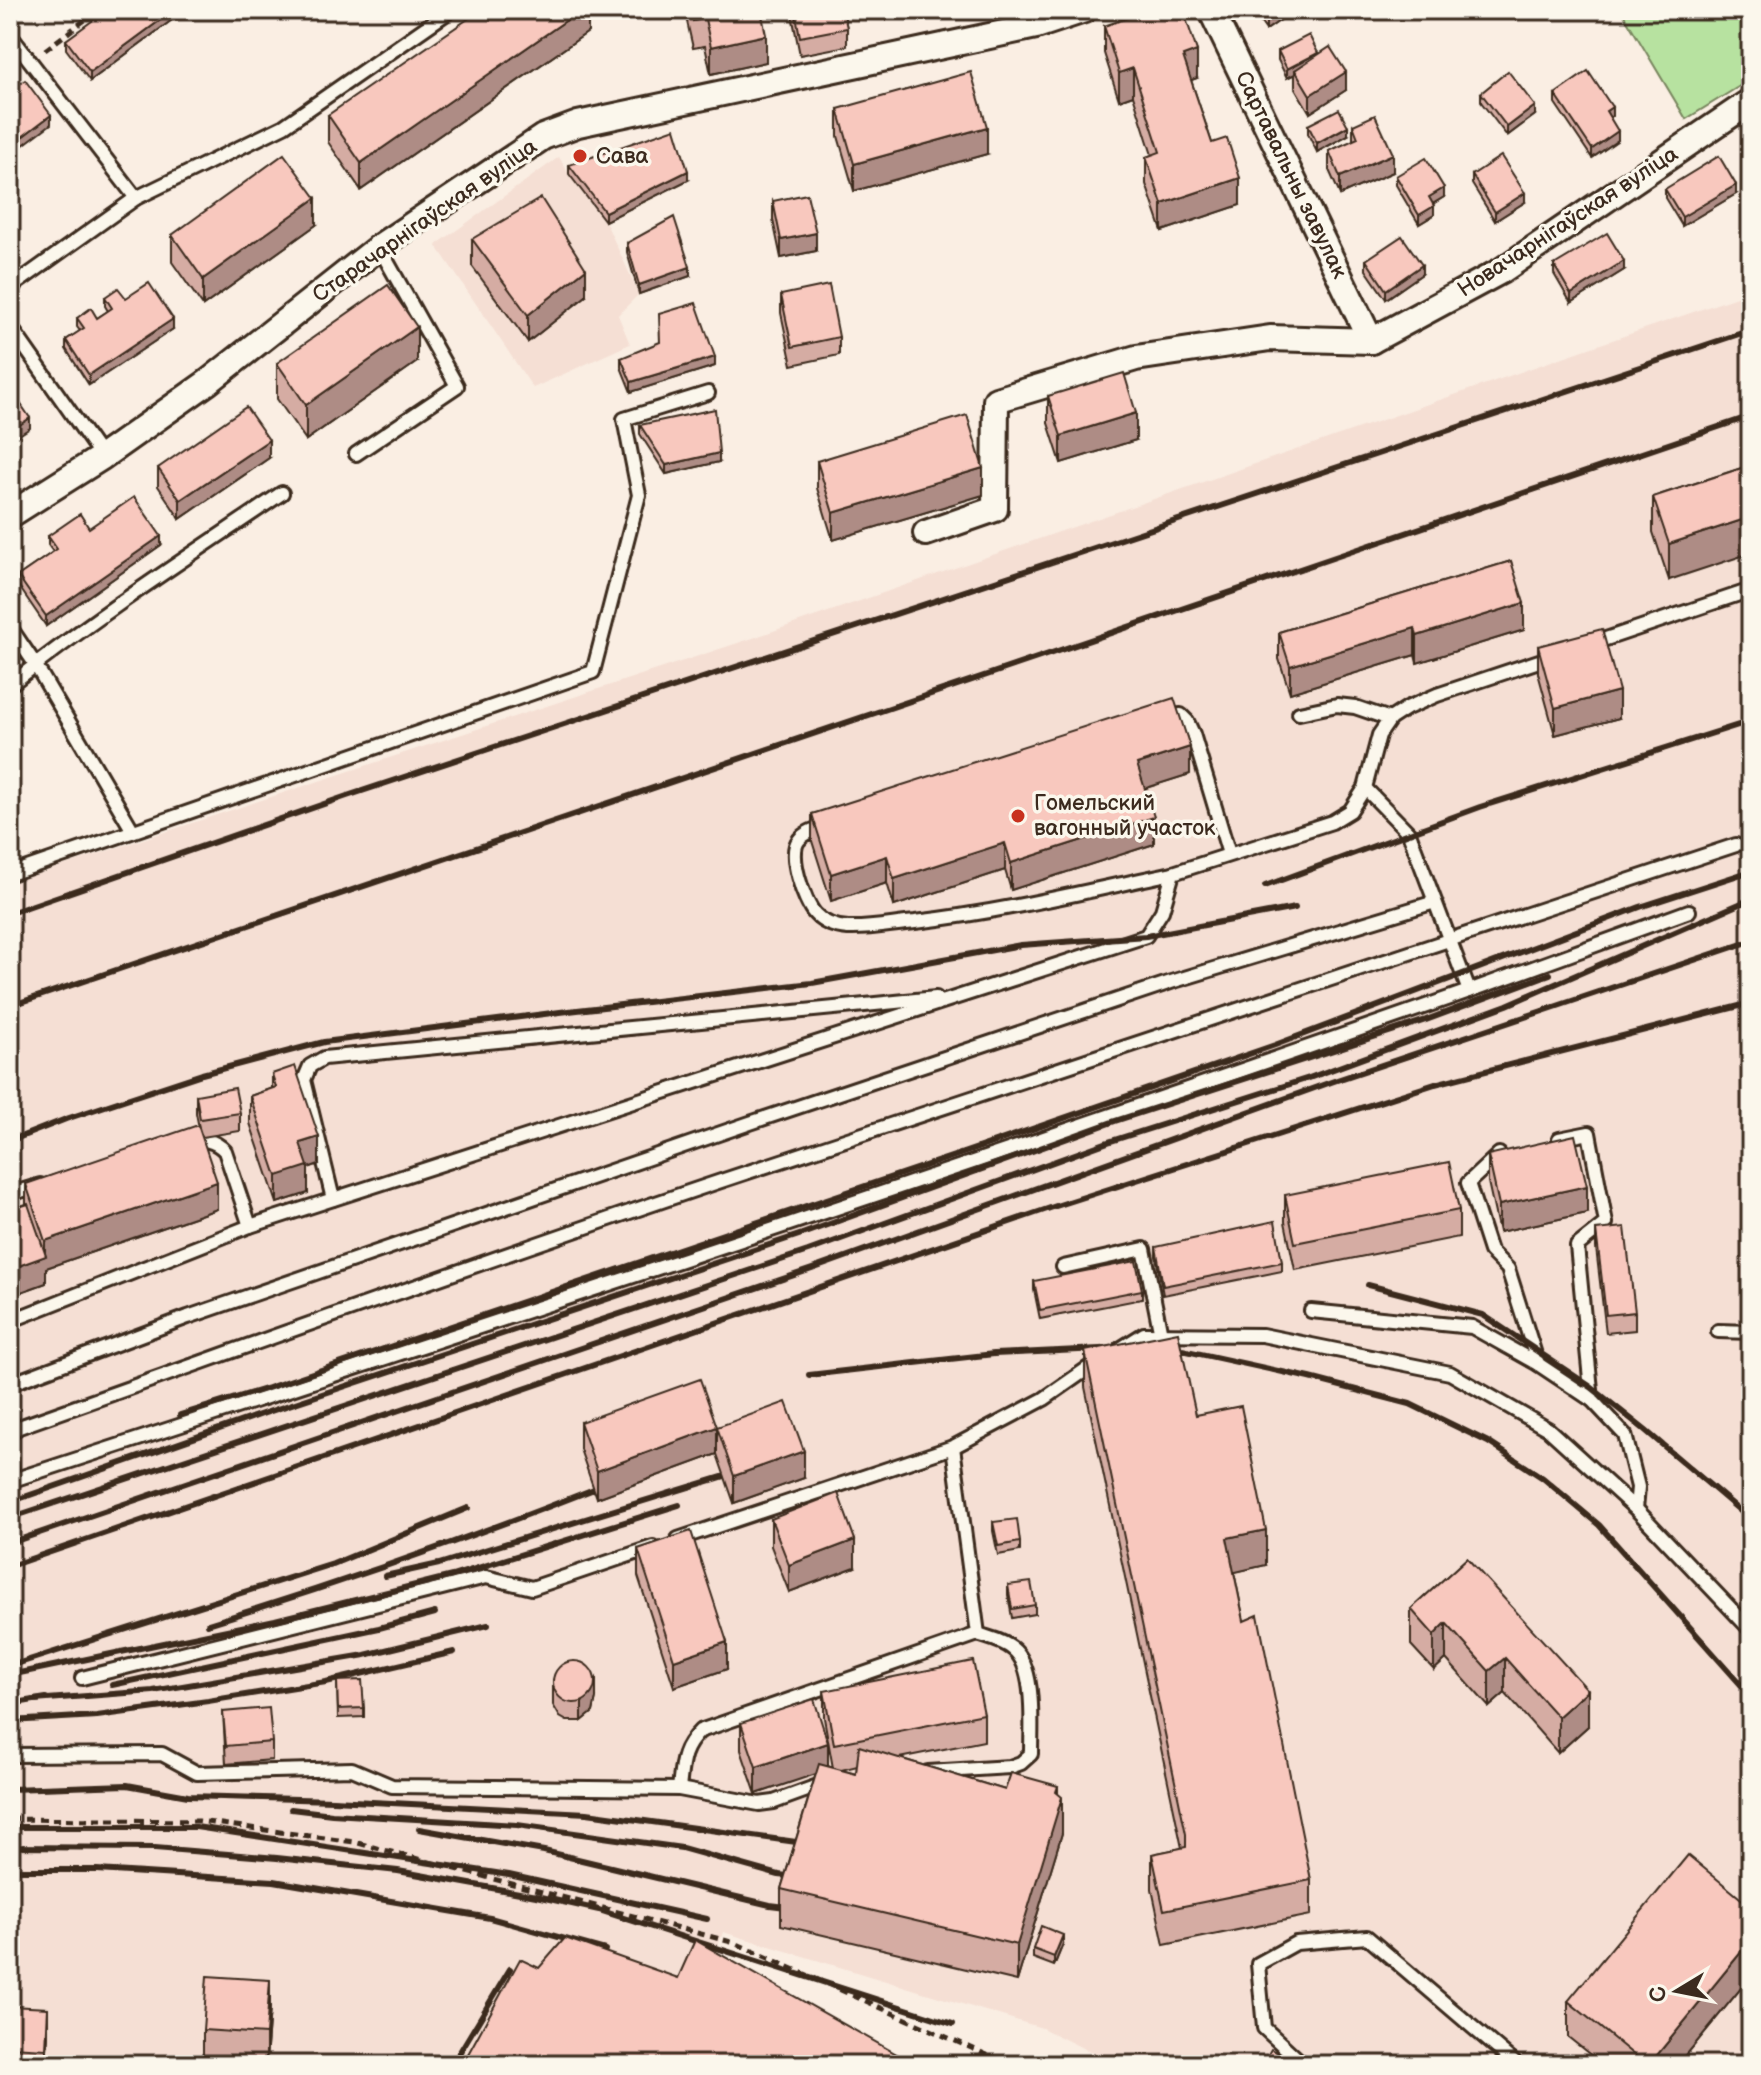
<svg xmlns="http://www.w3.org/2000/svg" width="1761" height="2075" viewBox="0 0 1761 2075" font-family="'Balsamiq Sans',sans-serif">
  <rect width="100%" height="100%" fill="#faeee3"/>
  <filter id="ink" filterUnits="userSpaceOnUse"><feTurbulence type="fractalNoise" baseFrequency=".0125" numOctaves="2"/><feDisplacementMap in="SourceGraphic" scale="16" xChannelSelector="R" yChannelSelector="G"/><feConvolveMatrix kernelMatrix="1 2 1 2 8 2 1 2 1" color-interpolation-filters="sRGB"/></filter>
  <g filter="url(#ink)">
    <g fill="#f5dfd4">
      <polygon points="559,157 569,174 605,221 639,294 618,315 630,344 533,388 436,245"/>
      <polygon points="1751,292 1751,2065 1117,2065 1042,2028 723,1932 712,1964 905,2065 10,2065 10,883 756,637"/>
    </g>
    <polygon fill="#b7e2a0" stroke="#79865f" stroke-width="2" points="1621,10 1733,10 1751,38 1751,79 1686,119"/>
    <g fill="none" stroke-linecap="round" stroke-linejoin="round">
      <defs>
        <g id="service">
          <polyline points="10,35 136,198"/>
          <polyline points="10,288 136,198 284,126 451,10"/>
          <polyline points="10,326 102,457"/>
          <polyline points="356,454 457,386 379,247"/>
          <polyline points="10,627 35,664 133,831"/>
          <polyline points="1591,644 1751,590"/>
          <path d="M10 685C96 616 191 555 282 493"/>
          <polyline points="1299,713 1337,705 1355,707 1390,719"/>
          <polyline points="1167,717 1181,715 1187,721 1193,734 1229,854"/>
          <path d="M825 826C816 829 805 832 799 840 787 853 804 902 815 914 823 923 835 927 848 928 870 929 893 924 915 922 1002 912 1087 891 1173 873"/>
          <polyline points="10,874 593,672 639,495 624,419 708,393"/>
          <polyline points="1469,991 1689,911"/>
          <polyline points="1559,1139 1589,1133 1606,1223 1577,1246 1592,1400 1625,1435 1638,1487 1636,1509"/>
          <path d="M187 1140C202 1139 214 1139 225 1151L250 1226"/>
          <polyline points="333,1199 304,1080 310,1066 324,1058 936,998"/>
          <polyline points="10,1205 14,1193 40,1185"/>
          <polyline points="1063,1267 1144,1249 1161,1335"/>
          <polyline points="1311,1311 1472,1327 1538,1364 1508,1269 1490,1251 1468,1183 1499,1154"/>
          <polyline points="10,1321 250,1226 1146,936 1162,911 1173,873 1332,822 1350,811 1365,788 1379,735 1390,719 1407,708 1437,695 1551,657"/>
          <polyline points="1718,1331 1751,1332"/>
          <polyline points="1120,1349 1144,1334 1262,1335 1450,1373 1548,1429 1636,1509 1751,1630"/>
          <polyline points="1538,1364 1592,1400"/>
          <polyline points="10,1384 188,1317 750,1123 1171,982 1435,902"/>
          <path d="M10 1433 19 1427C254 1344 488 1259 724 1180 1061 1066 1399 958 1736 845"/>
          <polyline points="10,1459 13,1480"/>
          <path d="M10 1481C498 1322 985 1161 1469 991L1409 833 1365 788"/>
          <polyline points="678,1539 953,1447 1044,1399 1097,1362"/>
          <polyline points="82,1678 486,1577 532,1588 653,1547"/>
          <path d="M10 1755 162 1754 197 1773 352 1769 392 1786 679 1789C682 1764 681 1750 700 1731L978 1634 953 1447"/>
          <path d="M928 1772 1010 1767 1021 1763 1031 1754C1031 1725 1036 1667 1013 1649 1004 1641 989 1638 978 1634"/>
          <polyline points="679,1789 759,1804 774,1802 826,1783"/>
          <polyline points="1304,2065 1264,2028 1258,1964 1296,1943 1367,1937 1517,2065"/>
          <polyline points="1743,2065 1751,2056"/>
        </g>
        <g id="minor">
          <polyline points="1211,10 1371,341"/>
          <polyline points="10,515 102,457 208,382 379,247 543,137 578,124 1036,26 1084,10"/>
          <polyline points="926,533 995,509 996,400 1136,358 1270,338 1371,341 1501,271 1751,101"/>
        </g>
      </defs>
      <use href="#service" stroke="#3b2a1e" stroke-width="18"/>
      <use href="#minor" stroke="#3b2a1e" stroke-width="30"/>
      <g stroke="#3b2a1e" stroke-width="5" stroke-dasharray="8 6" stroke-linecap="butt">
        <polyline points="45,50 98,10"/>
        <polyline points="10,1819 199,1821 354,1842 735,1943 987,2055 1003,2065"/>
      </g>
      <use href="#service" stroke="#fbf7ec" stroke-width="12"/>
      <use href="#minor" stroke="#fbf7ec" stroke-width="24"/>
      <g stroke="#3b2a1e" stroke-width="6">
        <polyline points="1265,886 1480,807 1751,721"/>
        <polyline points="10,913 347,796 1751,330"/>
        <polyline points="10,1006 1751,416"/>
        <polyline points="10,1141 66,1119 202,1074 324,1042 560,1012 812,983 1021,945 1146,936 1295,908"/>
        <polyline points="1368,1285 1483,1315 1591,1387 1645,1430 1751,1520"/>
        <polyline points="1160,1348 1173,1348 1310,1378 1410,1404 1488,1442 1543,1478 1599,1525 1751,1696"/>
        <polyline points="809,1375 994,1354 1120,1348"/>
        <polyline points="180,1415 268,1388 960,1154 1275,1045 1640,907 1751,871"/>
        <polyline points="10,1502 265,1413 802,1234 1115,1121 1426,1020 1550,974"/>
        <polyline points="10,1518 808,1251 1108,1142 1309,1078 1507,1005 1751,899"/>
        <polyline points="10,1543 812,1269 1334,1081 1751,941"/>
        <polyline points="10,1566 1056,1206 1435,1084 1751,1003"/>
        <polyline points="385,1576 439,1564 725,1476"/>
        <path d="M208 1624C338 1584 467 1539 594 1489"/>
        <polyline points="10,1666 333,1564 468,1508"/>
        <polyline points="10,1675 275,1620 452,1576 679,1505"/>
        <polyline points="112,1685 379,1628 435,1613"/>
        <polyline points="34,1700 153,1691 365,1655 488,1625"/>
        <polyline points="10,1704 46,1698"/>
        <polyline points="10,1721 97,1716 208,1701 326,1682 454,1652"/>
        <polyline points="10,1789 127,1785 188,1796 333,1800 587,1813 818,1845"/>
        <polyline points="291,1809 332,1814 517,1825 682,1848 779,1875 805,1878"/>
        <polyline points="10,1827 196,1827 509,1875 707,1919"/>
        <polyline points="419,1829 544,1851 770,1905 802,1909"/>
        <polyline points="10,1847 155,1848 277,1858 398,1871 536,1896 599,1910 953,2024"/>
        <polyline points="10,1870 97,1870 274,1881 490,1918 605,1950"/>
        <polyline points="452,2065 510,1969"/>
      </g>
    </g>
    <g fill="#d5aca3" stroke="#3b2a1e" stroke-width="2" fill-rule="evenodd">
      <polygon points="184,10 184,11 90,81 66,49 66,40"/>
      <polygon points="588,10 588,32 361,190 328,142 328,115"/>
      <polygon points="686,10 761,10 766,62 711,74 705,46 693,48 686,17"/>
      <polygon points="791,10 843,10 847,28 847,46 800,55"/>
      <polygon points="1252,10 1295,10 1266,30"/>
      <polygon points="1104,26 1197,78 1191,80 1212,143 1240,205 1162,231 1146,184 1146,157 1152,155 1133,95 1119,100 1104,53"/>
      <polygon points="1278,51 1318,55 1346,90 1310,113 1295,88 1295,74 1287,78 1278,60"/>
      <polygon points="1481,93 1535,115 1507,136 1481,102"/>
      <polygon points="1555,94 1612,116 1610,118 1618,140 1592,158 1555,103"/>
      <polygon points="838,109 987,154 854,191 838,136"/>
      <polygon points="1308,125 1348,135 1317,152 1308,134"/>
      <polygon points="1353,125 1393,172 1340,195 1329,170 1329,151 1353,141"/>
      <polygon points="569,165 688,180 605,221 569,174"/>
      <polygon points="1472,175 1525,202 1495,221 1472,184"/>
      <polygon points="1396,176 1444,197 1433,204 1434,215 1419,224 1396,185"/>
      <polygon points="1665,189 1736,194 1682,226 1665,198"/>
      <polygon points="773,201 816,251 781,258 773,220"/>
      <polygon points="316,225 203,306 172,262 172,235"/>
      <polygon points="472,239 586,296 528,342 472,266"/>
      <polygon points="627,243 690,276 639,294 627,252"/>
      <polygon points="1366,260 1422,274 1386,299 1366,270"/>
      <polygon points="1554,265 1624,270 1571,303 1554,274"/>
      <polygon points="781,295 839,337 839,355 792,365 781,313"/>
      <polygon points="105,297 126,298 173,329 89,385 66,349 66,340 80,331 77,327 77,318 97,318 108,311 105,306"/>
      <polygon points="621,358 715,366 631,392 621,367"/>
      <polygon points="417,362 306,440 277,399 277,363"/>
      <polygon points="1048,396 1136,440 1061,463 1048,423"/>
      <polygon points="640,425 719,462 666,474 640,434"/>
      <polygon points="269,458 180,519 158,486 158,468"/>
      <polygon points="817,461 983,495 833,540 817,488"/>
      <polygon points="1751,465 1669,580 1653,532 1653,497"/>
      <polygon points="89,528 161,545 46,626 18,585 18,576 53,552 48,545 48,536"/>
      <polygon points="1511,561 1524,630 1417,663 1415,655 1290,693 1279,659 1279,632"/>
      <polygon points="1538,646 1619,718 1555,735 1538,673"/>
      <polygon points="1190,774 1145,788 1154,844 1011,890 1005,870 894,906 887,883 831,901 812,841 812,814"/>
      <polygon points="272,1074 319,1164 308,1168 308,1193 277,1203 250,1123 250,1096 272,1088"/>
      <polygon points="196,1095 240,1113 240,1131 202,1137 217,1209 46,1268 46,1283 10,1296 10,1210 26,1204 26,1184 199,1128 196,1113"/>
      <polygon points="1488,1155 1587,1213 1499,1232 1488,1182"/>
      <polygon points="1285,1195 1459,1210 1459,1237 1295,1270 1285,1222"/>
      <polygon points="1596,1230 1635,1312 1635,1330 1606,1333 1596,1248"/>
      <polygon points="1156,1247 1282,1262 1282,1271 1163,1295 1156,1256"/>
      <polygon points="1034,1281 1142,1290 1142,1299 1040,1319 1034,1290"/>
      <polygon points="1085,1351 1266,1565 1234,1572 1244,1621 1311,1880 1311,1915 1164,1945 1152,1889 1152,1854 1182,1848 1085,1387"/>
      <polygon points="580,1422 717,1454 597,1498 580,1449"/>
      <polygon points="717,1427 804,1478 734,1503 717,1454"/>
      <polygon points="771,1519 855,1567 789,1592 771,1546"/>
      <polygon points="993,1522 1020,1542 1020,1551 998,1555 993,1531"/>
      <polygon points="638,1549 727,1669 674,1687 638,1576"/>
      <polygon points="1467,1558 1588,1726 1558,1753 1505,1693 1489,1707 1446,1659 1434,1670 1411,1645 1411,1609"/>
      <polygon points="1008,1585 1035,1605 1035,1614 1012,1618 1008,1595"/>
      <polygon points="553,1680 596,1698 593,1712 582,1721 567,1721 560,1717 553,1705"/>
      <polygon points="337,1681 364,1708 364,1717 338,1718"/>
      <path d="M824 1691 984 1714V1741L899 1758 1005 1790 1058 1794 1062 1833 1017 1981 781 1925V1889L816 1773 756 1794 741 1750V1723L828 1766 833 1768 824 1718ZM857 1766 856 1774 841 1770Z"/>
      <polygon points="223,1712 272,1742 272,1760 226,1764"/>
      <polygon points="1063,1944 1054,1966 1033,1958 1033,1949"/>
      <polygon points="1751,1976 1678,2065 1603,2065 1568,2037 1568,2001"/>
      <polygon points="10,2006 48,2035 46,2065 10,2065"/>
      <polygon points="270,2007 266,2061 203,2057 203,2030"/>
    </g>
    <g fill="#ae8c85" stroke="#3b2a1e" stroke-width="2">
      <polygon points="174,10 184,10 184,11 90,81 90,72"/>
      <polygon points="581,10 588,10 588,32 361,190 361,163"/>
      <polygon points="1266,10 1295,10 1266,30"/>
      <polygon points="766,35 766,62 711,74 711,47"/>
      <polygon points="1197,51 1197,78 1183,83 1183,56"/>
      <polygon points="1318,53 1318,62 1295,70 1295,74 1287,78 1287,69"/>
      <polygon points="1133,68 1133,95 1119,100 1119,73"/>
      <polygon points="1346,72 1346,90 1310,113 1310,95"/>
      <polygon points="1535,106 1535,115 1507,136 1507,127"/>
      <polygon points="1612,107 1612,116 1606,120 1606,111"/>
      <polygon points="51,115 51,124 10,155 10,146"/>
      <polygon points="1348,126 1348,135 1317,152 1317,143"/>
      <polygon points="987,127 987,154 854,191 854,164"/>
      <polygon points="1618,131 1618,140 1592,158 1592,149"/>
      <polygon points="1393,154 1393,172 1340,195 1340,177"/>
      <polygon points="688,171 688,180 605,221 605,212"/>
      <polygon points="1240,178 1240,205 1162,231 1162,204"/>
      <polygon points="1736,185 1736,194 1682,226 1682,217"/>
      <polygon points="1444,188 1444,197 1429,206 1429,197"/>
      <polygon points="1525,193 1525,202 1495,221 1495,212"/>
      <polygon points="316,198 316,225 203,306 203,279"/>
      <polygon points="1434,206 1434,215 1419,224 1419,215"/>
      <polygon points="816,233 816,251 781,258 781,240"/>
      <polygon points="1624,261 1624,270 1571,303 1571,294"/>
      <polygon points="1422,265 1422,274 1386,299 1386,290"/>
      <polygon points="690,267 690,276 639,294 639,285"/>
      <polygon points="586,269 586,296 528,342 528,315"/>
      <polygon points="173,319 173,329 89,385 89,375"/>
      <polygon points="417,327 417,362 306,440 306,405"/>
      <polygon points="715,357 715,366 631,392 631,382"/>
      <polygon points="1136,413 1136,440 1061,463 1061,436"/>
      <polygon points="30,418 30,428 10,441 10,431"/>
      <polygon points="269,440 269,458 180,519 180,500"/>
      <polygon points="719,453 719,462 666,474 666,465"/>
      <polygon points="983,468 983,495 833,540 833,513"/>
      <polygon points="1751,517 1751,553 1669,580 1669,544"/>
      <polygon points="161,536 161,545 46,626 46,616"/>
      <polygon points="1524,603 1524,630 1417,663 1417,636"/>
      <polygon points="1415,628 1415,655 1290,693 1290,666"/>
      <polygon points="1619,691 1619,718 1555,735 1555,708"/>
      <polygon points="1190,747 1190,774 1137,791 1137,764"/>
      <polygon points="1154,817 1154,844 1011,890 1011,863"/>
      <polygon points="1005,843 1005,870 894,906 894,879"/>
      <polygon points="887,856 887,883 831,901 831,874"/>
      <polygon points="319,1137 319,1164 308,1168 308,1193 277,1203 277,1176 300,1143"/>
      <polygon points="217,1182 217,1209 46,1268 46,1283 10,1296 10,1269 45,1256 45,1241"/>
      <polygon points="1587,1186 1587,1213 1499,1232 1499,1205"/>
      <polygon points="717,1427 717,1454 597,1498 597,1471"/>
      <polygon points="804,1451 804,1478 734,1503 734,1476"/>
      <polygon points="1266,1530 1266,1565 1227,1574 1227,1538"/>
      <polygon points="855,1540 855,1567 789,1592 789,1565"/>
      <polygon points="1446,1623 1446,1659 1434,1670 1434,1635"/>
      <polygon points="727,1642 727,1669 674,1687 674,1660"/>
      <polygon points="1505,1658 1505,1693 1489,1707 1489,1671"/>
      <polygon points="596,1679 596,1698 593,1712 582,1721 582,1703"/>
      <polygon points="1588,1690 1588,1726 1558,1753 1558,1717"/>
      <polygon points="828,1743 828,1770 756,1794 756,1767"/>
      <polygon points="1058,1786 1058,1810 1062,1797 1062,1833 1017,1981 1017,1945"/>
      <polygon points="1063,1935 1063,1944 1054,1966 1054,1957"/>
      <polygon points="1751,1940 1751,1976 1678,2065 1649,2065"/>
      <polygon points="270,1980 270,2007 266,2061 266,2034"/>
      <polygon points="48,2008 48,2035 46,2065 46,2049"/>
    </g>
    <g fill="#f8c8be" stroke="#3b2a1e" stroke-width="2">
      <polygon points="107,10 174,10 90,72 66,40"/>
      <polygon points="481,10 581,10 361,163 328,115"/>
      <polygon points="691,10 761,10 766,35 711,47 705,19 693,21"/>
      <polygon points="795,10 843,10 847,28 800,37"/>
      <polygon points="1151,10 1183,10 1197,51 1183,56 1212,143 1227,138 1240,178 1162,204 1146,157 1160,152 1133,68 1119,73 1104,26"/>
      <polygon points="1309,35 1318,53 1287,69 1278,51"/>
      <polygon points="1330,47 1346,72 1310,95 1295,70"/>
      <polygon points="1508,71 1535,106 1507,127 1481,93"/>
      <polygon points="1588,71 1612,107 1606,111 1618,131 1592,149 1555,94"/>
      <polygon points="971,72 987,127 854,164 838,109"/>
      <polygon points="25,80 51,115 10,146 10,90"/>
      <polygon points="1339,109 1348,126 1317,143 1308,125"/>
      <polygon points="1375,115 1393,154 1340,177 1329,151 1358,138 1353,125"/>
      <polygon points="675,128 688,171 605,212 569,165"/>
      <polygon points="284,154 316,198 203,279 172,235"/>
      <polygon points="1501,156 1525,193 1495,212 1472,175"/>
      <polygon points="1719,156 1736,185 1682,217 1665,189"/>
      <polygon points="1426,158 1444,188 1429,197 1434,206 1419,215 1396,176"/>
      <polygon points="807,194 816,233 781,240 773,201"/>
      <polygon points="541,198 586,269 528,315 472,239"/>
      <polygon points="674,217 690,267 639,285 627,243"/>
      <polygon points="1607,233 1624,261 1571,294 1554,265"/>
      <polygon points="1402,236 1422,265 1386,290 1366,260"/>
      <polygon points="149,283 173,319 89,375 66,340 84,328 77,318 91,308 97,318 112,308 105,297 118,288 126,298"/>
      <polygon points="388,285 417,327 306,405 277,363"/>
      <polygon points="829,285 839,337 792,347 781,295"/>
      <polygon points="696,303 715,357 631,382 621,358 660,342 659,314"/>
      <polygon points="1124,373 1136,413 1061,436 1048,396"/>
      <polygon points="10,388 30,418 10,431"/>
      <polygon points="246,407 269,440 180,500 158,468"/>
      <polygon points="715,409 719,453 666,465 640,425"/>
      <polygon points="967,415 983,468 833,513 817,461"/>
      <polygon points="1751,465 1751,517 1669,544 1653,497"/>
      <polygon points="134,497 161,536 46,616 18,576 57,549 48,536 80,514 89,528"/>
      <polygon points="1511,561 1524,603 1417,636 1415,628 1290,666 1279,632"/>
      <polygon points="1602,629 1619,691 1555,708 1538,646"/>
      <polygon points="1174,698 1190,747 1137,764 1154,817 1011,863 1005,843 894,879 887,856 831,874 812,814"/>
      <polygon points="295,1066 319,1137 300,1143 308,1166 277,1176 250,1096 276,1087 272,1074"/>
      <polygon points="235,1088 240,1113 200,1119 196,1095"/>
      <polygon points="198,1125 217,1182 45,1241 26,1184"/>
      <polygon points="1575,1135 1587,1186 1499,1205 1488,1155"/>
      <polygon points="1449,1162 1459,1210 1295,1243 1285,1195"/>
      <polygon points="28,1204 46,1256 10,1269 10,1210"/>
      <polygon points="1275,1221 1282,1262 1163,1286 1156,1247"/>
      <polygon points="1625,1227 1635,1312 1606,1315 1596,1230"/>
      <polygon points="1136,1261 1142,1290 1040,1310 1034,1281"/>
      <polygon points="1178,1332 1196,1415 1241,1406 1266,1530 1227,1538 1244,1621 1258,1615 1311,1880 1164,1910 1152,1854 1186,1847 1186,1834 1085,1351"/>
      <polygon points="700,1379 717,1427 597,1471 580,1422"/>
      <polygon points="786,1402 804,1451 734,1476 717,1427"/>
      <polygon points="838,1493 855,1540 789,1565 771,1519"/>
      <polygon points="1017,1519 1020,1542 998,1546 993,1522"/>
      <polygon points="691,1531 727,1642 674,1660 638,1549"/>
      <polygon points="1467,1558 1588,1690 1558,1717 1505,1658 1489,1671 1446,1623 1434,1635 1411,1609"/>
      <polygon points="1031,1582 1035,1605 1012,1609 1008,1585"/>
      <circle cx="574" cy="1682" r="21"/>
      <polygon points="973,1661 984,1714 834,1744 824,1691"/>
      <polygon points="362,1680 364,1708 338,1709 337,1681"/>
      <polygon points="814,1699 828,1743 756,1767 741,1723"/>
      <polygon points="269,1708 272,1742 226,1746 223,1712"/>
      <polygon points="859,1746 1005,1790 1011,1773 1058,1786 1056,1792 1062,1797 1017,1945 781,1889 819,1764 856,1774"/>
      <polygon points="1688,1855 1751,1907 1751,1940 1649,2065 1646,2065 1568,2001"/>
      <polygon points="1041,1926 1063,1935 1054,1957 1033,1949"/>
      <polygon points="565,1938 678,1978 695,1940 916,2065 462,2065 520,1959 539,1968"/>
      <polygon points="207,1976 270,1980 266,2034 203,2030"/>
      <polygon points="10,2006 48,2008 46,2049 10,2047"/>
      <polygon points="1271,2049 1299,2065 1262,2065"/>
    </g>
  </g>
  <g fill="#c8321e" stroke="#fbf7ec" stroke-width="3">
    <circle cx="580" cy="156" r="8"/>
    <circle cx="1018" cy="816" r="8"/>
  </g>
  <g text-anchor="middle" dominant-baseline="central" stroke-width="7" stroke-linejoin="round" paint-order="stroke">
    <g font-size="22" fill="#3b2a1e" stroke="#fbf7ec" text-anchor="start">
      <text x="596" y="156">Сава</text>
      <text x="1034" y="803">Гомельский<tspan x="1034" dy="25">вагонный участок</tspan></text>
    </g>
    <g font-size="22" fill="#3b2a1e" stroke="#fbf7ec">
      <text transform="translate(1291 175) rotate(64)">Сартавальны завулак</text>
      <text transform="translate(425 221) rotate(-35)">Старачарнігаўская вуліца</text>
      <text transform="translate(1568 222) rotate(-33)">Новачарнігаўская вуліца</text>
    </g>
  </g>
  <rect width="1761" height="2075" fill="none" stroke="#fbf7ec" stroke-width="40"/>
  <rect x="20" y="20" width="1721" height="2035" fill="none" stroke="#3b2a1e" stroke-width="3" filter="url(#ink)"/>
  <g transform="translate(1677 1991) rotate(260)" stroke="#fbf7ec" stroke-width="6" paint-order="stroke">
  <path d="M0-6L14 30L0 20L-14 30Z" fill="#3b2a1e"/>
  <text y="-12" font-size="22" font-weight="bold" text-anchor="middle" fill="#3b2a1e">С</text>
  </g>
</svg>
